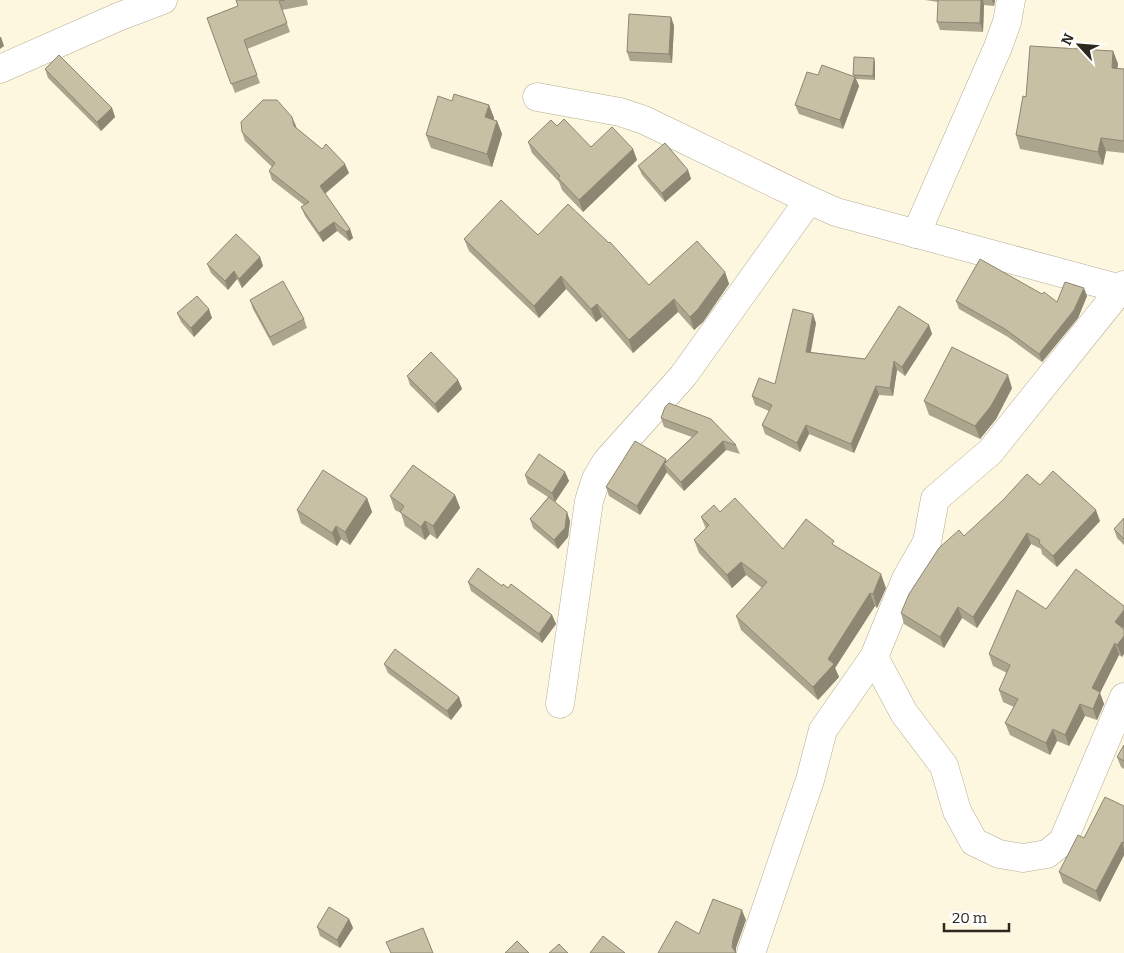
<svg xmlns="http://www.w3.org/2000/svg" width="1124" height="953" viewBox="0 0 1124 953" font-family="Bitter,serif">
  <rect width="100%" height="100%" fill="#fef7e0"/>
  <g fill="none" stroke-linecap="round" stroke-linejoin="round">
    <defs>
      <g id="minor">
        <polyline points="0,69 118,17 163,0"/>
        <polyline points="537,97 620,112 644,120 809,200 836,212 1121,289"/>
        <polyline points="916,234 998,47 1007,22 1011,0"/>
        <polyline points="874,657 904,713 944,766 957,811 974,842 999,854 1023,858 1047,854 1063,841 1124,697"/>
        <polyline points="560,704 589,501 596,479 606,462 683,376 809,200"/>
        <polyline points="751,953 810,780 823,730 874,657 906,579 927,542 935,499 990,452 1124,285"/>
      </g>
    </defs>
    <use href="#minor" stroke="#b4ac91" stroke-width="29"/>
    <use href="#minor" stroke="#fff" stroke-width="28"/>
  </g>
  <g fill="#aca58d">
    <polygon points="236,0 307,0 308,5 282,10 290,32 247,49 260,83 235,93 207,18 238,6"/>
    <polygon points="925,0 995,0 994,6 984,5 983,32 940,30 937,22 938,2"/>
    <polygon points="671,17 674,26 672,63 630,61 627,52"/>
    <polygon points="1113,51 1118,64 1117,68 1124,69 1124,153 1106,151 1103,165 1020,149 1016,135 1026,97"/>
    <polygon points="875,62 875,80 856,79 859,86 843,129 799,114 795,105 818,75 854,76 853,75"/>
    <polygon points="45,69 112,108 115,117 101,131 48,78"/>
    <polygon points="489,105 494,118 493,119 497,121 502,134 492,167 431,148 426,135"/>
    <polygon points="296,126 296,128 349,173 325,194 350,229 353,238 349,241 337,231 323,242 305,216 301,207 304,205 272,180 269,171 272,167 245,141 242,132"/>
    <polygon points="557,126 591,147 633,149 637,160 583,212 562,190 559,182 532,153 528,142"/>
    <polygon points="638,166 688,170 691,179 665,202 642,175"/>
    <polygon points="464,239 649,285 725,272 729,284 703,322 694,330 678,312 633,353 602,317 596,322 566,289 539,318 469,251"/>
    <polygon points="260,257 263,266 242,288 237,279 228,290 211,273 207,264"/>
    <polygon points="1087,296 1078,318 1042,362 1008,337 959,309 956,301 1057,302"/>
    <polygon points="250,300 304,319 307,328 273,346 253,309"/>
    <polygon points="177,313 212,318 194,337 181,322"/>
    <polygon points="816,323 811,352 865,359 929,325 932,334 905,376 897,370 893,396 879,395 854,453 809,434 800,452 765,434 762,425 769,411 755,405 752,396 775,384"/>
    <polygon points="407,376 458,380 462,389 438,413 410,385"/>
    <polygon points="1012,388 996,419 980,439 929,415 924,401"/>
    <polygon points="661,418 736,445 740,454 726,450 684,491 667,473 667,472 640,515 609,496 606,487 666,462 692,437 664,427"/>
    <polygon points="565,472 569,481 555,502 552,500 570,521 568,537 558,549 533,528 530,519 548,497 528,484 525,475"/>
    <polygon points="1040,485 1100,521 1057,567 1042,554 1041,549 1031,544 977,628 962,618 944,648 904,624 901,613 964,536"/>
    <polygon points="455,495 460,508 437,539 430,534 425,540 405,526 401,513 395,510 390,496"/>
    <polygon points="367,498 372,512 350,545 341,539 337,546 301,523 297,510"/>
    <polygon points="720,512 783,549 835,546 886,588 877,608 875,606 835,668 839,677 818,700 741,630 736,616 762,588 746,575 732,588 699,553 694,540 706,529 701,517"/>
    <polygon points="1124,518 1124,545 1117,538 1114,529"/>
    <polygon points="468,582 502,586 508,588 552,615 556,624 542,643 471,591"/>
    <polygon points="1124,606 1124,627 1123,628 1122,657 1119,655 1100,693 1104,704 1097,720 1085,716 1069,746 1057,741 1050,755 1010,735 1005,723 1014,707 1003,702 999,690 1007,673 993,666 989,654 1046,609"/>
    <polygon points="384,664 459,697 462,706 451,720 388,673"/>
    <polygon points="1124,745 1124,769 1121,767 1117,757"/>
    <polygon points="1124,806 1124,855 1100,902 1063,883 1059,872 1084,838"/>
    <polygon points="349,919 353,928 340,948 320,936 317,927"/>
  </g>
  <g fill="#8c8673">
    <polygon points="981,0 983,0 984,5 983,32 980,23"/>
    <polygon points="992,0 995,0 994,6"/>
    <polygon points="671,17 674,26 672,63 669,54"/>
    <polygon points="0,37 1,37 4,46 0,49"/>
    <polygon points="1113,51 1118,64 1116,81 1112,68"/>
    <polygon points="874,58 875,62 875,80 873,76"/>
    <polygon points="855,77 859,86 843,129 840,120"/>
    <polygon points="489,105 494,118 490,130 485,117"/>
    <polygon points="112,108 115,117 101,131 97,122"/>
    <polygon points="292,117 296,126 297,135 294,126"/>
    <polygon points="497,121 502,134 492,167 487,154"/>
    <polygon points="1101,138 1106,151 1103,165 1098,152"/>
    <polygon points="633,149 637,160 583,212 579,200"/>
    <polygon points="345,164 349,173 323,195 320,186"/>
    <polygon points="688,170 691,179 665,202 662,193"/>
    <polygon points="334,222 337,231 323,242 319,233"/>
    <polygon points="350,229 353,238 349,241 346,232"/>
    <polygon points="260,257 263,266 242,288 239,279"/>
    <polygon points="234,271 237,279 228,290 225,281"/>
    <polygon points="725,272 729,284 703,322 694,330 690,317"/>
    <polygon points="561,276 566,289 539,318 534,306"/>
    <polygon points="1084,288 1087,296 1078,318 1042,362 1039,354"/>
    <polygon points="674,299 678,312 633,353 629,340"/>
    <polygon points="597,304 602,317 596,322 591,309"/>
    <polygon points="209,309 212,318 194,337 191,328"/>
    <polygon points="813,314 816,323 809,360 806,352"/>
    <polygon points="929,325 932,334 905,376 902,367"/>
    <polygon points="894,361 897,370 893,396 890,388"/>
    <polygon points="1008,375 1012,388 996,419 980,439 975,426"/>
    <polygon points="458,380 462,389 438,413 435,404"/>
    <polygon points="876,386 879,395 854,453 851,444"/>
    <polygon points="806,425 809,434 800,452 797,443"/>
    <polygon points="723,441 726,450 684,491 681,482"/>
    <polygon points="666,459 669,468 664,464 667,472 640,515 637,506"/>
    <polygon points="565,472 569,481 555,502 552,493"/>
    <polygon points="455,495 460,508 437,539 433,526"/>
    <polygon points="367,498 372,512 350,545 345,532"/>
    <polygon points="1096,510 1100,521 1057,567 1053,556"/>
    <polygon points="567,512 570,521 568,537 558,549 554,540"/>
    <polygon points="425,521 430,534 425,540 421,527"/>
    <polygon points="336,526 341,539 337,546 332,533"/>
    <polygon points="1027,533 1031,544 977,628 973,617"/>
    <polygon points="741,562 746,575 732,588 727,575"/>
    <polygon points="881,574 886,588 877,608 873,594"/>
    <polygon points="870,593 875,606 835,668 839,677 818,700 813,687 828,659"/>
    <polygon points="958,607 962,618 944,648 940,637"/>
    <polygon points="1124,610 1124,627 1119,634 1115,622"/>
    <polygon points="552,615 556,624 542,643 539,634"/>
    <polygon points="1124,636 1124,654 1122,657 1117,645"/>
    <polygon points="1115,643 1119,655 1100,693 1104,704 1097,720 1093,709 1092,688"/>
    <polygon points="459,697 462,706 451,720 447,711"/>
    <polygon points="1080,704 1085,716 1069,746 1065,735"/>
    <polygon points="1053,729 1057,741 1050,755 1046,743"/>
    <polygon points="1122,842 1124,849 1124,855 1100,902 1096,891"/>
    <polygon points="742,910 746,920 736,948 736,953 732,947 733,939"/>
    <polygon points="349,919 353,928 340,948 337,940"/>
  </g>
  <g fill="#c8c0a4" stroke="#8c8673">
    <polygon points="236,0 285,0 279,1 287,23 244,40 257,75 231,84 207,18 238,6"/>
    <polygon points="938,0 981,0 980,23 937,22"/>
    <polygon points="629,14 671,17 669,54 627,52"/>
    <polygon points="1030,46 1113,51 1112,68 1124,69 1124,141 1101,138 1098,152 1016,135 1023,96 1026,97"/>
    <polygon points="59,55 112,108 97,122 45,69"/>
    <polygon points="854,57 874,58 873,76 853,75"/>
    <polygon points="822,65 855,77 840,120 795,105 807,72 818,75"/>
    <polygon points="454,94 489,105 485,117 497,121 487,154 426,135 438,96 452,101"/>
    <polygon points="263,100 277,100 292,117 294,126 322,149 326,144 345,164 320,186 350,229 346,232 334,222 319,233 301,207 309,202 269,171 275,163 242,132 241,122"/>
    <polygon points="564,119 591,147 612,127 633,149 579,200 558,178 560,176 528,142 551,120 557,126"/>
    <polygon points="665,143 688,170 662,193 638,166"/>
    <polygon points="501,200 538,235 568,204 609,243 610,242 649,285 697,241 725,272 698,309 690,317 674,299 629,340 597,304 591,309 561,276 534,306 464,239"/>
    <polygon points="236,234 260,257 239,279 234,271 225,281 207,264"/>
    <polygon points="980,259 1042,294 1044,292 1057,302 1065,282 1084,288 1074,310 1039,354 1005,329 956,301"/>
    <polygon points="283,281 304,319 270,337 250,300"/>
    <polygon points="197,296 209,309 191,328 177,313"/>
    <polygon points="899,306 929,325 902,367 894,361 890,388 876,386 851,444 806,425 797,443 762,425 772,405 752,396 759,378 775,384 793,309 813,314 806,352 865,359"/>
    <polygon points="952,347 1008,375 991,406 975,426 924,401"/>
    <polygon points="431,352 458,380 435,404 407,376"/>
    <polygon points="669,403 711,419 736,445 723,441 681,482 664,464 698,432 661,418 665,407"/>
    <polygon points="635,441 666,459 637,506 606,487"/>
    <polygon points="539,454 565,472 552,493 525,475"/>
    <polygon points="413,465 455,495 433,526 425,521 421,527 400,512 404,506 390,496"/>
    <polygon points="323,470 367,498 345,532 336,526 332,533 297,510"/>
    <polygon points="1053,471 1096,510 1053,556 1039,543 1040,540 1027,533 973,617 958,607 940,637 901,613 909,594 939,548 959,530 964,536 1003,500 1027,474 1040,485"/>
    <polygon points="549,497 567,512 565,528 554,540 530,519"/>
    <polygon points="735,498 783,549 806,519 834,541 832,544 881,574 873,594 870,593 828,659 834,664 813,687 736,616 767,582 741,562 727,575 694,540 709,525 701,517 714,505 720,512"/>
    <polygon points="1124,518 1124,539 1114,529"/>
    <polygon points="478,568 502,586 503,584 508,588 511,584 552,615 539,634 468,582"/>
    <polygon points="1076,569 1124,606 1124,610 1115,622 1124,629 1124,636 1117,645 1115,643 1092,688 1100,692 1093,709 1080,704 1065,735 1053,729 1046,743 1005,723 1018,699 999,690 1010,665 989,654 1017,590 1046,609"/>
    <polygon points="395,649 459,697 447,711 384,664"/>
    <polygon points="1124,745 1124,761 1117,757"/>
    <polygon points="1105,797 1124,806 1124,843 1122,842 1096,891 1059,872 1078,835 1084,838"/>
    <polygon points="713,899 742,910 733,939 732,947 736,953 658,953 676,921 699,934"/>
    <polygon points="329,907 349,919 337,940 317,927"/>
    <polygon points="423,928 433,953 391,953 386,942"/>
    <polygon points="603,936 625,953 590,953"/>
    <polygon points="517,941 529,953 505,953"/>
    <polygon points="559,944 568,953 549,953"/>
  </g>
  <g transform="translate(1079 45) rotate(296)" stroke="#ffffff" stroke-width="4" paint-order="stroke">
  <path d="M0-4L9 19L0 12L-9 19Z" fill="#2b281d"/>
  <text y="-8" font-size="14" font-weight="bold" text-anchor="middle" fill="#2b281d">N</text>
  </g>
  <path d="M944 923v8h65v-8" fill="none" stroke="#2b281d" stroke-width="2.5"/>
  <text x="952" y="923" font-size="15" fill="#2b281d" stroke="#ffffff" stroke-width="4" paint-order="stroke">20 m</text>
</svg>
